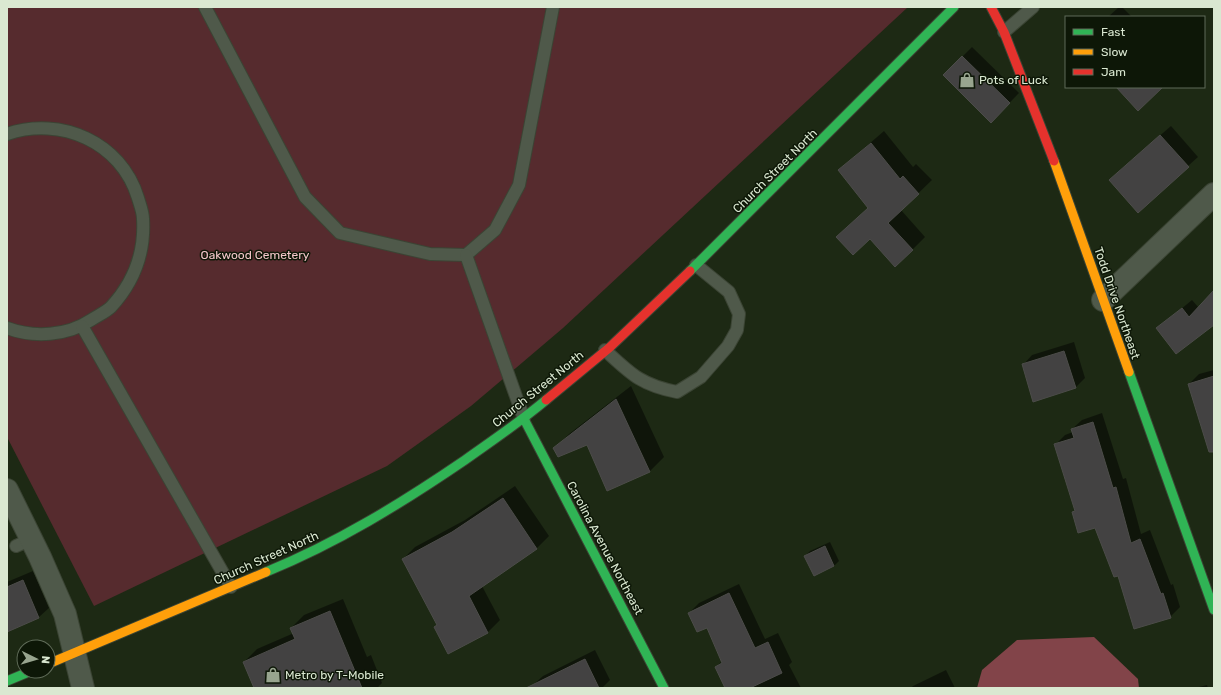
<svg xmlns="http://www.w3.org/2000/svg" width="1221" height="695" viewBox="0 0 1221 695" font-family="Rubik,sans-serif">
  <rect width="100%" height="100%" fill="#1d2914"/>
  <polygon fill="#562b2e" points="7,7 908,7 563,328 471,406 387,466 94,606 7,437"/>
  <polygon fill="#824449" points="1094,637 1138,679 1139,688 977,688 982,670 1017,640"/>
  <g fill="#0007">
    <polygon points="1119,7 1122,7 1132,17 1108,17"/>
    <polygon points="972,47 1019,93 991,122 944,75"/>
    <polygon points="1171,126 1198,157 1188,166 1120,170"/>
    <polygon points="884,131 913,167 916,164 932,180 901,210 925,237 912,250 869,208 839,170"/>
    <polygon points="1214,292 1214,323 1158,328 1192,300 1199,308"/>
    <polygon points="1074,342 1085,378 1075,388 1023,365 1032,355"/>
    <polygon points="1214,370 1214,429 1189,384 1199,374"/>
    <polygon points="631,386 664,457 650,471 587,444 555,449 569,434"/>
    <polygon points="1102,413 1123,479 1126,478 1141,534 1150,530 1171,585 1173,584 1180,607 1170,617 1118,574 1096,527 1073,512 1075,510 1055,445 1065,435 1073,432 1072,429 1082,420"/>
    <polygon points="515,486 549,536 537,548 482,586 500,620 488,632 449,653 438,625 403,559 415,547 465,520"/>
    <polygon points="830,542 839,561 834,566 814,574 805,556 810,551"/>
    <polygon points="33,571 49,608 39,617 11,629 7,624 7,582"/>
    <polygon points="739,584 765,639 778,633 792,662 789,665 801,688 726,688 716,667 722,661 708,627 689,613 699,603"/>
    <polygon points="343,599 367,657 371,655 382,683 377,688 255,688 244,662 257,649 294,633 291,628 304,615"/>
    <polygon points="595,650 610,680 602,688 534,688 533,685 543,676"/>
    <polygon points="946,670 955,688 911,688 913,686"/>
    <polygon points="1207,685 1208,688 1195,688"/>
  </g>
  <g fill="#434242" stroke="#4c4c49">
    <polygon points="962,56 1010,103 991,123 943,75"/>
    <polygon points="1116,87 1163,87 1138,111"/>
    <polygon points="1160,135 1189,167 1138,213 1109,180"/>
    <polygon points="871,143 900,179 903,176 919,194 888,223 913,250 895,267 870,239 853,255 836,237 868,208 838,170"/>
    <polygon points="1214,290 1214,325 1176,354 1156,328 1182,308 1189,317"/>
    <polygon points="1064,351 1076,388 1033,402 1022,364"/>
    <polygon points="1214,376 1214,452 1209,452 1188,384"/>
    <polygon points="616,399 650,472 607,491 587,445 558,457 553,448"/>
    <polygon points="1093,422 1113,488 1116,487 1131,543 1140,539 1161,594 1163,593 1171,618 1134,629 1118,576 1114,577 1095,528 1078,533 1072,512 1075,511 1054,444 1074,438 1071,429"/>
    <polygon points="503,498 537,549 469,596 488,633 448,654 434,627 437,625 402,559 452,532"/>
    <polygon points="825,546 834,566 814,576 804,556"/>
    <polygon points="23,580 39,618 7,632 7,587"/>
    <polygon points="729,593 755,648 768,642 782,673 750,688 725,688 715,667 722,663 707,628 697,632 688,613"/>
    <polygon points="330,611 362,688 254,688 243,662 295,639 290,628"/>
    <polygon points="585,659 599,688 526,688"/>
  </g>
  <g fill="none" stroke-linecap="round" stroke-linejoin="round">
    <defs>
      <g id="lane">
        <polyline points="205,7 305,197 340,233 430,254 466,255 495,230 519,185 553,7"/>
        <polyline points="1004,32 1033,7"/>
        <path d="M7 134C61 116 121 142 138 198 140 205 143 212 143 219 145 252 134 282 111 307 106 312 97 316 91 320 67 336 34 338 7 328"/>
        <polyline points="466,255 524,419"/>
        <polyline points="82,326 231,587"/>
        <path d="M605 350C631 374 641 385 677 392L701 377 728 346 737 330 739 314 729 292 696 265"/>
        <polyline points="16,546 32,539"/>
      </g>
      <g id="street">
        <polyline points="1103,300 1214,194"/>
        <polyline points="7,490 40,557 65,614 83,688"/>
      </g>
      <g id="fast">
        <polyline points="690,271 954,7"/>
        <polyline points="1129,372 1214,610"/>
        <polyline points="524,419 664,688"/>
        <path d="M266 572C337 543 402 503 465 460 493 440 520 422 546 400"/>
        <polyline points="7,681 31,671"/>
      </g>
      <g id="slow">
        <polyline points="1054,161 1129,372"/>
        <polyline points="48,664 266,572"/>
      </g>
      <g id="jam">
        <polyline points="991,7 1004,32 1054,161"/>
        <polyline points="546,400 609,348 690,271"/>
      </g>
    </defs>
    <use href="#lane" stroke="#3b4434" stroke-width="14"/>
    <use href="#street" stroke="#3b4434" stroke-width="24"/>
    <use href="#fast" stroke="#3b4434" stroke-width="11"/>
    <use href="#slow" stroke="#3b4434" stroke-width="11"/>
    <use href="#jam" stroke="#3b4434" stroke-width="11"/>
    <use href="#lane" stroke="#4f594a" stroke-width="12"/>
    <use href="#street" stroke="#4f594a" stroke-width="22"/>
    <use href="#fast" stroke="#30b455" stroke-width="9"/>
    <use href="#slow" stroke="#ff9f0a" stroke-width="9"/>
    <use href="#jam" stroke="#e5322d" stroke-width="9"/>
  </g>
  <defs>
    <symbol id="shop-bare" viewBox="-9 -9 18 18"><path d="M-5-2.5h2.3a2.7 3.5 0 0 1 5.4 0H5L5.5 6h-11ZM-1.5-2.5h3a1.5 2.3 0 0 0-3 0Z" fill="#98a58f" stroke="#0d1707" stroke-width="2.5" paint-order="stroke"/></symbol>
  </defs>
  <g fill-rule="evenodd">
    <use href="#shop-bare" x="956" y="69" width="22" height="22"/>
    <use href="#shop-bare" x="262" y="664" width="22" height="22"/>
  </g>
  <g text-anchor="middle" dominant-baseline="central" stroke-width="3" stroke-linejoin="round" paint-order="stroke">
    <g font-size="12" fill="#dae8d1" stroke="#0d1707" text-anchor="start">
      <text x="979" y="80">Pots of Luck</text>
      <text x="285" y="675">Metro by T-Mobile</text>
    </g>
    <g font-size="12" fill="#dae8d1" stroke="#0d1707">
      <text transform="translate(775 171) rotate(-45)">Church Street North</text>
      <text transform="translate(1117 303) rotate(71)">Todd Drive Northeast</text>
      <text transform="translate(538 389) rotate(-39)">Church Street North</text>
      <text transform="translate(605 548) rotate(62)">Carolina Avenue Northeast</text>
      <text transform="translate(266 558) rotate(-24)">Church Street North</text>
    </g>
    <g font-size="12" fill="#f3c6c9" stroke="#0d1707">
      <text x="255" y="255">Oakwood Cemetery</text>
    </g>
  </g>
  <rect width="1221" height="695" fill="none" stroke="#dae8d1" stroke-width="16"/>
  <rect x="1065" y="16" width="140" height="72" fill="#0d1707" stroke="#5f6b58"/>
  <rect x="1073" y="29" width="20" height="6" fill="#30b455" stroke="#5f6b58"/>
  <text x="1101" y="36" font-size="12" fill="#dae8d1">Fast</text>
  <rect x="1073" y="49" width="20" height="6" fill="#ff9f0a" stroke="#5f6b58"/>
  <text x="1101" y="56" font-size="12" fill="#dae8d1">Slow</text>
  <rect x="1073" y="69" width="20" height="6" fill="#e5322d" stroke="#5f6b58"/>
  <text x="1101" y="76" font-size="12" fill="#dae8d1">Jam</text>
  <g transform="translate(36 659) rotate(95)"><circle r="19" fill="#0d1707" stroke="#5f6b58"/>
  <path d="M0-3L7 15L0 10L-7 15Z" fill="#98a58f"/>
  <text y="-6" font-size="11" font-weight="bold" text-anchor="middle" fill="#dae8d1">N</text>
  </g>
</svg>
